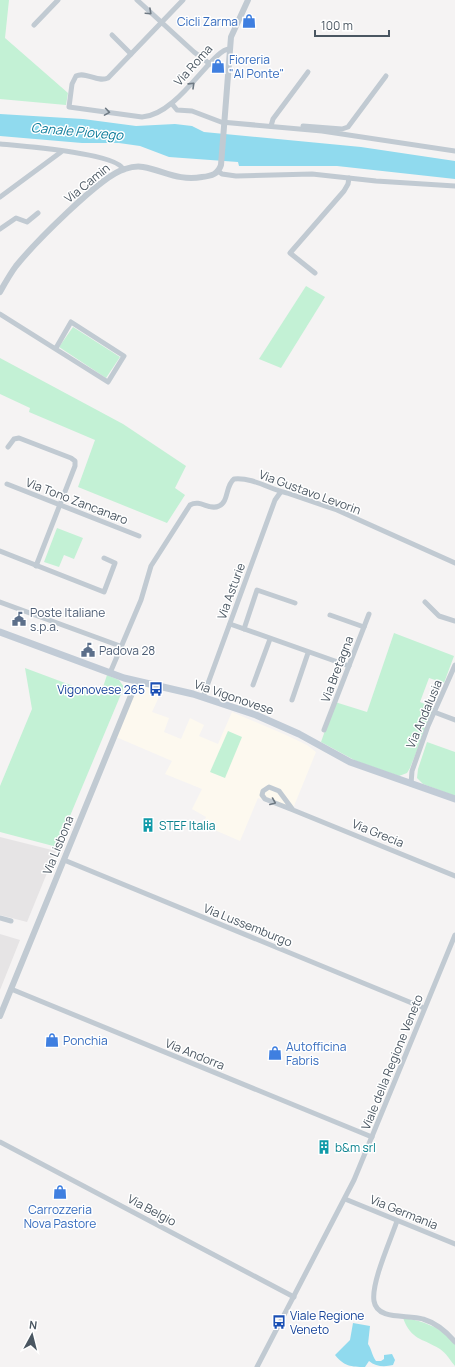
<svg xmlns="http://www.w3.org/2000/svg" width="455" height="1367" viewBox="0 0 455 1367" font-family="Manrope,sans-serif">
  <rect width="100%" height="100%" fill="#f5f3f3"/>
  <polygon fill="#fdf9ef" points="137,684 162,690 152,712 169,718 164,732 181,739 190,718 204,725 199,736 218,744 232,712 286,735 307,745 316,752 292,811 258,798 240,841 203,825 206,817 192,809 202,789 165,774 172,761 116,737"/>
  <g fill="#e6e4e5">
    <polygon points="0,837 56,851 27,922 0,915"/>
    <polygon points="0,934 20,940 0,990"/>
  </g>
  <g fill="#c3f1d5">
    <polygon points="0,0 9,0 5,38 68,93 66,105 0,99"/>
    <polygon points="306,286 325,297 281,368 259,359"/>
    <polygon points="73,327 120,357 106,378 59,347"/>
    <polygon points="0,358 123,424 186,466 175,488 185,495 167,523 78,487 95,440 29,412 30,408 0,394"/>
    <polygon points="57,528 83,538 74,559 64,555 59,567 44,562"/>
    <polygon points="394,633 454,656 444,683 429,678 420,702 434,708 410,768 407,773 399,776 356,761 321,742 335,702 367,712"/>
    <polygon points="25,668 100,696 107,675 119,680 124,687 57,847 0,832 0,786 32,709"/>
    <polygon points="228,731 242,737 225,778 210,772"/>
    <polygon points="427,742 455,752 455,796 423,784 417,778 418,769"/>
    <path d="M403 1318C425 1321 436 1327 455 1339V1366C450 1360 446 1353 440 1349 422 1338 411 1340 403 1318Z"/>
  </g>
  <g fill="#90daee">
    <polygon points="0,114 83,119 136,126 175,124 192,126 204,132 361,147 455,161 455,179 337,166 239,166 238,162 169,157 140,146 119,143 82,143 0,136"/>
    <path d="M353 1323 370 1326 368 1344C372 1350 372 1356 376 1361H381L384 1359V1355L392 1354 395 1360 393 1365C385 1367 376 1367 369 1361L365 1367C351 1367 344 1366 335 1355L350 1340Z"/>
  </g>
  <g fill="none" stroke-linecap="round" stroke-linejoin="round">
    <g stroke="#c1cad2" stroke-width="5">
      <polyline points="137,0 194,52 210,64"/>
      <path d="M183 0 108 78C97 83 86 71 76 76L72 84 69 107 142 117C179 115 213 47 230 49"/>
      <polyline points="34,25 58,0"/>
      <polyline points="112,35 131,54"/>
      <polyline points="172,104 177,110 192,111 221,122 322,131 455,151"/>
      <polyline points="271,126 273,119 308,72"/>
      <polyline points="303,126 342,129 348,127 386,76"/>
      <path d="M0 144C21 146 115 153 123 169"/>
      <polyline points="218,171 222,174 236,176 312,174 376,181 455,186"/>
      <polyline points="0,197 61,152"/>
      <polyline points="0,229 16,218 27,222 38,213"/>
      <polyline points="315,273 290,253 344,191 348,184 349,178"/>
      <polyline points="0,314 108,382 124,356 71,322 56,348"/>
      <polyline points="8,447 14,439 19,438 71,458 75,461 75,466 36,566"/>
      <polyline points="7,484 139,536"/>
      <polyline points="0,551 104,592 115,563 104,558"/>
      <polyline points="0,602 120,646"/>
      <polyline points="425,602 439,616 455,621"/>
      <polyline points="330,615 364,627"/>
      <polyline points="230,624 349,666"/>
      <polyline points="244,629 257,590 295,603"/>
      <path d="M110 673 141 600 151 566 190 505C201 499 209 511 219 506 229 502 225 486 234 479 253 477 271 490 287 493L337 510 455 563"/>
      <polyline points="253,685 270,639"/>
      <polyline points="203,697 275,500 280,493"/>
      <polyline points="292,700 308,653"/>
      <polyline points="434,712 455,720"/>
      <polyline points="324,730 369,614"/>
      <polyline points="411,784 412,771 428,726 455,665"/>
      <polyline points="293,810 265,799 262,795 263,791 269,787 279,791 293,810 455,876"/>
      <polyline points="64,860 424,1008"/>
      <polyline points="0,918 11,921"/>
      <polyline points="11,989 372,1137"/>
      <polyline points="0,1142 294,1297"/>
      <polyline points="345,1199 455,1244"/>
      <path d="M397 1221C391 1239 371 1283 374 1301 377 1321 408 1314 423 1319 436 1323 446 1331 455 1342"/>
      <polyline points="257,1367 354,1180 455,935"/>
    </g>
    <g stroke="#c1cad2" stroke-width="6">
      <path d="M0 292C5 283 10 274 16 266 33 245 101 175 125 169 131 167 137 166 143 167 165 171 178 181 202 177 212 176 218 174 221 165L231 37 248 0"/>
      <polyline points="0,1016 137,681"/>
    </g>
    <polyline stroke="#c1cbd6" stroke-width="7" points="0,632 124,678 193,694 256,715 299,734 350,762 455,799"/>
  </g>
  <defs><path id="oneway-chevron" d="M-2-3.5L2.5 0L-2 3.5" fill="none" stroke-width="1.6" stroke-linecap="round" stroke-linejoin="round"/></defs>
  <g stroke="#6e7983">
    <use href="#oneway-chevron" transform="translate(149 12) rotate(43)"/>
    <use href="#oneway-chevron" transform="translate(192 85) rotate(-44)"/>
    <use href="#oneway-chevron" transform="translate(107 112) rotate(9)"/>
    <use href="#oneway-chevron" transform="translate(273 802) rotate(22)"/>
  </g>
  <defs>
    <symbol id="shop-bare" viewBox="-9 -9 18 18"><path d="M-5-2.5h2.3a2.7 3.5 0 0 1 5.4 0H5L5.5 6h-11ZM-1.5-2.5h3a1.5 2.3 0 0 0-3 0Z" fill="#3f7fe0" stroke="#fff" stroke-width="2.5" paint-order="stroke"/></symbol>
    <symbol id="civic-bare" viewBox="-9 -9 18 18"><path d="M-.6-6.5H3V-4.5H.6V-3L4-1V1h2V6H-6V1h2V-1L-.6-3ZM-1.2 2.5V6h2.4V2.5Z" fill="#5c6f8a" stroke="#fff" stroke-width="2.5" paint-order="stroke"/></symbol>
    <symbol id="bus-bare" viewBox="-9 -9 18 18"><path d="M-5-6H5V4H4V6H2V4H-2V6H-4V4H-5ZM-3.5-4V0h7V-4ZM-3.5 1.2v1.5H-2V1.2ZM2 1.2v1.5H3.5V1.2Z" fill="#1a4fb4" stroke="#fff" stroke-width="2.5" paint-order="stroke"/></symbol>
    <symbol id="building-bare" viewBox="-9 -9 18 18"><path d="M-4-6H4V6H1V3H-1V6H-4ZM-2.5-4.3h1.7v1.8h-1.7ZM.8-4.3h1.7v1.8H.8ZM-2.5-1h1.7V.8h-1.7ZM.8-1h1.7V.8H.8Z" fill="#0f9aa8" stroke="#fff" stroke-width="2.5" paint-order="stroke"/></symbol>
  </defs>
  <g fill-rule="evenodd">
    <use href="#shop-bare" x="239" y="11" width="20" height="20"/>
    <use href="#shop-bare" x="208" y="56" width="20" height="20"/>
    <use href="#civic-bare" x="9" y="609" width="20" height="20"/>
    <use href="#civic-bare" x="78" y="640" width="20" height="20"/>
    <use href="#bus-bare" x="146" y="679" width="20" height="20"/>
    <use href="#building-bare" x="138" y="815" width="20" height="20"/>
    <use href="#shop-bare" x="42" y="1030" width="20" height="20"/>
    <use href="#shop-bare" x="265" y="1043" width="20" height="20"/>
    <use href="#building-bare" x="314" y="1137" width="20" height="20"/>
    <use href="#shop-bare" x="50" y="1182" width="20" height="20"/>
    <use href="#bus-bare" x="269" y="1312" width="20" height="20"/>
  </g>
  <g text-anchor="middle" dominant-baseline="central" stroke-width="3" stroke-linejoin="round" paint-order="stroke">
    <g font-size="12" fill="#366cbe" stroke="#fff" text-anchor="start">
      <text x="238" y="21" text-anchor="end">Cicli Zarma</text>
      <text x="229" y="59">Fioreria<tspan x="229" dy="14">"Al Ponte"</tspan></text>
      <text x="63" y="1040">Ponchia</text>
      <text x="286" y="1046">Autofficina<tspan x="286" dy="14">Fabris</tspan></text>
      <text x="60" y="1209" text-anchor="middle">Carrozzeria<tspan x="60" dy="14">Nova Pastore</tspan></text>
    </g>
    <g font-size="12" fill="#4a5661" stroke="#fff">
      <text transform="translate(193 65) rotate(-48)">Via Roma</text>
      <text transform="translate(87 183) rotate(-39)">Via Camin</text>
      <text transform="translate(310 492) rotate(20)">Via Gustavo Levorin</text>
      <text transform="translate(77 501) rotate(21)">Via Tono Zancanaro</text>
      <text transform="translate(231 591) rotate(-70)">Via Asturie</text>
      <text transform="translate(337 669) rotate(-69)">Via Bretagna</text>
      <text transform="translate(234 697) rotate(19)">Via Vigonovese</text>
      <text transform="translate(424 714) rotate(-67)">Via Andalusia</text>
      <text transform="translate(378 833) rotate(22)">Via Grecia</text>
      <text transform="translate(58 845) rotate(-68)">Via Lisbona</text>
      <text transform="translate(248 925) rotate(22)">Via Lussemburgo</text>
      <text transform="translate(195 1054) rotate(22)">Via Andorra</text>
      <text transform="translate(392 1062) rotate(-68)">Viale della Regione Veneto</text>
      <text transform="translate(152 1210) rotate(28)">Via Belgio</text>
      <text transform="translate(404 1212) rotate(22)">Via Germania</text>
    </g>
    <g font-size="12" fill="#4e5e75" stroke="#fff" text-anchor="start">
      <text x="30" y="612">Poste Italiane<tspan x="30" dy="14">s.p.a.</tspan></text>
      <text x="99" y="650">Padova 28</text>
    </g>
    <g font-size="12" fill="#164399" stroke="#fff" text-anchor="end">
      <text x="145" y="689">Vigonovese 265</text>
      <text x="290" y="1315" text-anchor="start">Viale Regione<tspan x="290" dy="14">Veneto</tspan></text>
    </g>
    <g font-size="12" fill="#0d838f" stroke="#fff" text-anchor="start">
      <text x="159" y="825">STEF Italia</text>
      <text x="335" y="1147">b&amp;m srl</text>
    </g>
    <g font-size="13" font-style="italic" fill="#0c7c9b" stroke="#fff">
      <text transform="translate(77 131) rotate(5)">Canale Piovego</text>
    </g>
  </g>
  <g transform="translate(32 1335) rotate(7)" stroke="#ffffff" stroke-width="3" paint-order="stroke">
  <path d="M0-3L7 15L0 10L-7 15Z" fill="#4a5661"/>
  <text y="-6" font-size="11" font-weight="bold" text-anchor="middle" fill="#4a5661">N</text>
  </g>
  <path d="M315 30v6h74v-6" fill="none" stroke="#4a5661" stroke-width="2"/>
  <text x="321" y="30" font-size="12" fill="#4a5661" stroke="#ffffff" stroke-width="3" paint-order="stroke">100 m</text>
</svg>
